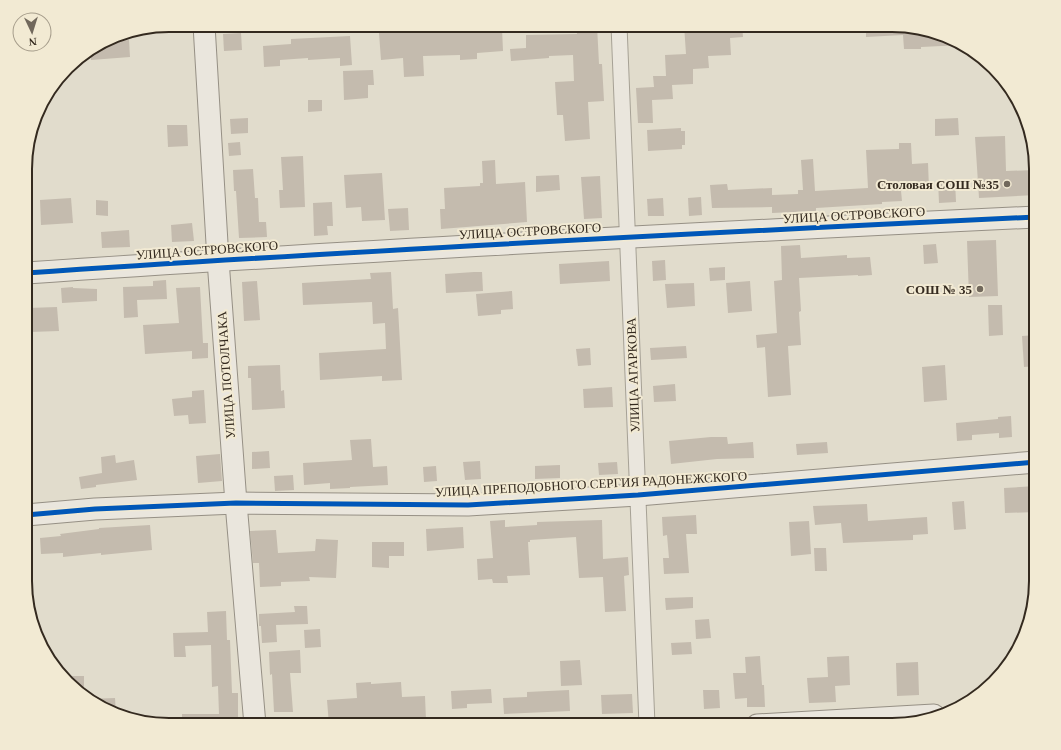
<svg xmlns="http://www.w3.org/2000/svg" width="1061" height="750" viewBox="0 0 1061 750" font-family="Georgia,serif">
  <rect width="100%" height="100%" fill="#e1dccc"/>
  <g fill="#c4bbae">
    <polygon points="576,25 597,25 599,64 602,64 604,101 588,102 590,139 565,141 563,115 557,115 555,82 574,81 573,55 549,56 549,58 511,61 510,49 526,48 526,35 577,34"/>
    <polygon points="684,25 742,25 743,37 730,38 731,55 708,56 709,68 693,69 693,84 672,85 673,99 652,100 653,123 638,123 636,88 654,87 653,76 666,76 665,55 686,54"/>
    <polygon points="866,25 901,25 909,27 909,32 926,31 947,36 962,45 921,47 921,49 904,49 903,35 866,37"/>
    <polygon points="422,28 422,31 502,28 503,51 477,53 477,59 460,60 460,55 423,56 424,76 404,77 403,58 381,60 379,33 402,32 402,29"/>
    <polygon points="241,33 242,50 224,51 223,34"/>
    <polygon points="350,36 352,65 340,66 340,58 308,60 308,58 280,60 280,66 264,67 263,46 291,44 291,39"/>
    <polygon points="129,40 130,57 91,60 91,50 105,42"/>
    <polygon points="373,70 374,85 368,85 368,98 344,100 343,71"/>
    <polygon points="308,100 322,100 322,111 308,112"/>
    <polygon points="248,118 248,133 231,134 230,119"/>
    <polygon points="958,118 959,135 935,136 935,119"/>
    <polygon points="167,125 187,125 188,146 168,147"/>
    <polygon points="681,128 681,131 685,131 685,145 682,145 682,149 648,151 647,130"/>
    <polygon points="1005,136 1006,171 1036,170 1036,195 979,198 975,137"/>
    <polygon points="240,142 241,155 229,156 228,143"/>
    <polygon points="899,143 911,143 912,164 928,163 929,189 901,191 902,201 882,202 882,204 816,208 816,211 772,213 772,207 712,208 710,185 727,184 728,190 772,188 772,195 798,194 798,190 803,190 801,160 813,159 815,191 868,188 866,150 899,149"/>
    <polygon points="303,156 305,207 280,208 279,190 283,190 281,157"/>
    <polygon points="495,160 496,184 525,182 527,222 441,229 440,209 445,209 444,188 480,186 480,183 483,183 482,161"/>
    <polygon points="253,169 255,198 258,198 259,222 266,222 267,237 239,238 236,191 234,191 233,170"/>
    <polygon points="382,173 385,220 362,221 361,207 346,208 344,175"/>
    <polygon points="559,175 560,190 536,192 536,176"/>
    <polygon points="600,176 602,218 584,219 581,177"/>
    <polygon points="938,180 955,180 956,202 939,203"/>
    <polygon points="701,197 702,215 689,216 688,198"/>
    <polygon points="71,198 73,223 41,225 40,200"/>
    <polygon points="663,198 664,216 648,216 647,199"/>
    <polygon points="96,200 108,201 108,216 96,215"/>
    <polygon points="332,202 333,226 327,226 328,235 314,236 313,203"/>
    <polygon points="408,208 409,230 390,231 388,209"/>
    <polygon points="192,223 194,241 172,242 171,225"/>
    <polygon points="129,230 130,247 102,248 101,232"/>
    <polygon points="996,240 998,296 969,297 967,241"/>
    <polygon points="936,244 938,263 924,264 923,245"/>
    <polygon points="800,245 801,258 847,255 847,258 870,257 872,275 858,276 858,275 799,278 801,311 799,312 801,345 788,346 791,395 768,397 765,347 757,348 756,335 777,333 774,281 782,280 781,246"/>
    <polygon points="665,260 666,280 653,281 652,261"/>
    <polygon points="609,261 610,281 560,284 559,264"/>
    <polygon points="725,267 725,280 710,281 709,268"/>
    <polygon points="391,272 393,309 398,308 402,380 382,381 382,376 320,380 319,353 386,349 385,323 373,324 372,302 303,305 302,283 371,279 370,273"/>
    <polygon points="474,272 482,272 483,291 446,293 445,274"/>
    <polygon points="166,280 167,299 137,300 138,317 124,318 123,287 153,286 153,281"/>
    <polygon points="257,281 260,320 244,321 242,282"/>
    <polygon points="750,281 752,311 728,313 726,283"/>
    <polygon points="694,283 695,306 667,308 665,284"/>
    <polygon points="73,287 73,288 97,289 97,301 62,303 61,288"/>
    <polygon points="200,287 203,343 208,343 208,358 192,359 192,351 145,354 143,325 179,323 176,288"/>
    <polygon points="512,291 513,309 501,310 501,314 478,316 476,294"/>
    <polygon points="988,305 1002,305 1003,335 989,336"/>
    <polygon points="57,307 59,331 30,332 28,308"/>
    <polygon points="1036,335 1036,366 1024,367 1022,336"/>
    <polygon points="686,346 687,358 651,360 650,348"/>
    <polygon points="590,348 591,365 578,366 576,349"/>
    <polygon points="280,365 281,391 284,390 285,408 252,410 251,378 248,378 248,366"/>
    <polygon points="945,365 947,400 924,402 922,367"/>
    <polygon points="675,384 676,401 654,402 653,386"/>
    <polygon points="612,387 613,407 584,408 583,389"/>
    <polygon points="204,390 206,423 189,424 188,415 174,416 172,399 192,397 192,391"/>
    <polygon points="1011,416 1012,437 999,438 999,433 972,435 972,440 957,441 956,423 998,419 998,417"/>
    <polygon points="711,437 727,437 728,444 753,442 754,458 717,459 671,464 669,441"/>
    <polygon points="371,439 373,467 387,466 388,485 350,487 350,488 330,489 330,483 304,485 303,463 352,460 350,440"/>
    <polygon points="827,442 828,453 797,455 796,444"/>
    <polygon points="269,451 270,468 252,469 252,452"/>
    <polygon points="220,454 222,481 198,483 196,456"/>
    <polygon points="115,455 116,463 134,460 137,480 96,485 96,487 81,489 79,477 102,473 101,457"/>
    <polygon points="480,461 481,479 465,480 463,462"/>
    <polygon points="617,462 618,474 599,475 598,463"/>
    <polygon points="560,465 560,478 535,479 535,466"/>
    <polygon points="436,466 437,481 424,482 423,467"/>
    <polygon points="293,475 294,490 275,491 274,476"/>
    <polygon points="1036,486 1036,512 1005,513 1004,488"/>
    <polygon points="964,501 966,529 954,530 952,502"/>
    <polygon points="867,504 868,521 927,517 928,534 913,535 913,540 843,543 841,523 815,525 813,506"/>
    <polygon points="696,515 697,534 686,534 689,573 664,574 663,558 669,558 667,535 663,536 662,517"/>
    <polygon points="505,520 505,527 537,525 537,522 602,520 603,559 628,557 629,575 624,576 626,611 605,612 603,577 579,578 576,537 530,540 530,542 528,542 530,575 507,576 508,583 493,583 492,579 478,580 477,559 493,558 490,521"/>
    <polygon points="809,521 811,554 791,556 789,522"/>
    <polygon points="150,525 152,550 101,555 101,553 63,557 63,553 41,554 40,538 61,536 60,534 99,529 99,528"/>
    <polygon points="463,527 464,548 427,551 426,529"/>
    <polygon points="276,530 278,553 315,551 316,539 338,540 336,578 309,577 310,581 281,582 281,586 260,587 259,563 253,563 250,531"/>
    <polygon points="372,542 404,542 404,556 389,556 389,568 372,567"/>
    <polygon points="814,548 826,548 827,571 815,571"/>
    <polygon points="693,597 693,608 666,610 665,598"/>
    <polygon points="294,606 307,606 308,624 276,625 277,642 262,643 261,626 259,626 259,614 295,612"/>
    <polygon points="226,611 227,640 230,640 232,693 238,693 238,725 182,725 182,714 219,714 218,686 212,687 211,645 185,646 186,657 174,657 173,633 208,632 207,612"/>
    <polygon points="709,619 711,638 696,639 695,620"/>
    <polygon points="320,629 321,647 305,648 304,630"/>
    <polygon points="691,642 692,654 672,655 671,643"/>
    <polygon points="300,650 301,673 290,673 293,712 274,712 272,674 270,675 269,652"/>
    <polygon points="760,656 762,685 764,685 765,707 747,707 747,698 735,699 733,673 746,673 745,657"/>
    <polygon points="849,656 850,685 835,686 836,702 809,703 807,678 828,677 827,657"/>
    <polygon points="580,660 582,685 561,686 560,661"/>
    <polygon points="918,662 919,695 897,696 896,663"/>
    <polygon points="65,676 84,676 84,689 76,689"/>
    <polygon points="371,682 371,684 401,682 402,697 425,696 426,720 405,721 405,718 372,720 363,721 363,725 329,725 327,700 357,698 356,683"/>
    <polygon points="491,689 492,703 467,704 467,708 452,709 451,691"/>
    <polygon points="569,690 570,711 504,714 503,698 527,697 527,692"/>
    <polygon points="703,690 719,690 720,708 704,709"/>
    <polygon points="632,694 633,713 602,714 601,695"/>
    <polygon points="115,698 116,713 88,699"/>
  </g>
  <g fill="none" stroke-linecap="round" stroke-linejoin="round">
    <defs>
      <polyline id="street" points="619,25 647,725"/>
      <g id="secondary">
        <polyline points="204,25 218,260 236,503 255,725"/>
        <path d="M26 273C362 250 699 233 1036 217"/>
        <polyline points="26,515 95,509 236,503 468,505 638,495 1036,462"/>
        <polyline points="757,725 934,715"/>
      </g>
    </defs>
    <use href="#street" stroke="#a6a195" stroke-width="17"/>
    <use href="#secondary" stroke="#969085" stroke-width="23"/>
    <use href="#street" stroke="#eae6dd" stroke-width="15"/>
    <use href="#secondary" stroke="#eae6dd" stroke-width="21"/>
    <defs>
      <g id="cycleway">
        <path d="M26 273C362 250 699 233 1036 217"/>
        <polyline points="26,515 95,509 236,503 468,505 638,495 1036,462"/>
      </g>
    </defs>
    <use href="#cycleway" stroke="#f2ead3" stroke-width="8"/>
    <use href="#cycleway" stroke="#0057b8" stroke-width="5"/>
  </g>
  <g fill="#71685c" stroke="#f2ead3" stroke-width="1.5">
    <circle cx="1007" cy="184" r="4"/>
    <circle cx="980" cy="289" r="4"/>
  </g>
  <g text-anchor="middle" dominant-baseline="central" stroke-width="4" stroke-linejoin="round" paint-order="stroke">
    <g font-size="13" font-weight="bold" fill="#342a1f" stroke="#f2ead3" text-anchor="end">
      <text x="999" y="184">Столовая СОШ №35</text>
      <text x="972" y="289">СОШ № 35</text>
    </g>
    <g font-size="13" fill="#342a1f" stroke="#f2ead3">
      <text transform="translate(854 215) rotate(-3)">УЛИЦА ОСТРОВСКОГО</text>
      <text transform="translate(530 231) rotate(-3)">УЛИЦА ОСТРОВСКОГО</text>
      <text transform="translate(207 250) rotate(-4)">УЛИЦА ОСТРОВСКОГО</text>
      <text transform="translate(226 375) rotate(-94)">УЛИЦА ПОТОЛЧАКА</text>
      <text transform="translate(633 375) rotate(-92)">УЛИЦА АГАРКОВА</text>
      <text transform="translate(591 484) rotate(-3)">УЛИЦА ПРЕПОДОБНОГО СЕРГИЯ РАДОНЕЖСКОГО</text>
    </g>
  </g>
  <path d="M0 0H1061V750H0ZM169 32H892A137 137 0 0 1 1029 169V581A137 137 0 0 1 892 718H169A137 137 0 0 1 32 581V169A137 137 0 0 1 169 32Z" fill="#f2ead3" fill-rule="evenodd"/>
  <path fill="none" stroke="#342a1f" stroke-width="2" d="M169 32H892A137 137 0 0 1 1029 169V581A137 137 0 0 1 892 718H169A137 137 0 0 1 32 581V169A137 137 0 0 1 169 32Z"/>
  <g transform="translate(32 32) rotate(176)"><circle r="19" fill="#f2ead3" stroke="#a69d8b"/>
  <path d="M0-3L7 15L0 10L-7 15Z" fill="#71685c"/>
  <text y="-6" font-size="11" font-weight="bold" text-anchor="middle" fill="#342a1f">N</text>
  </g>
</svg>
